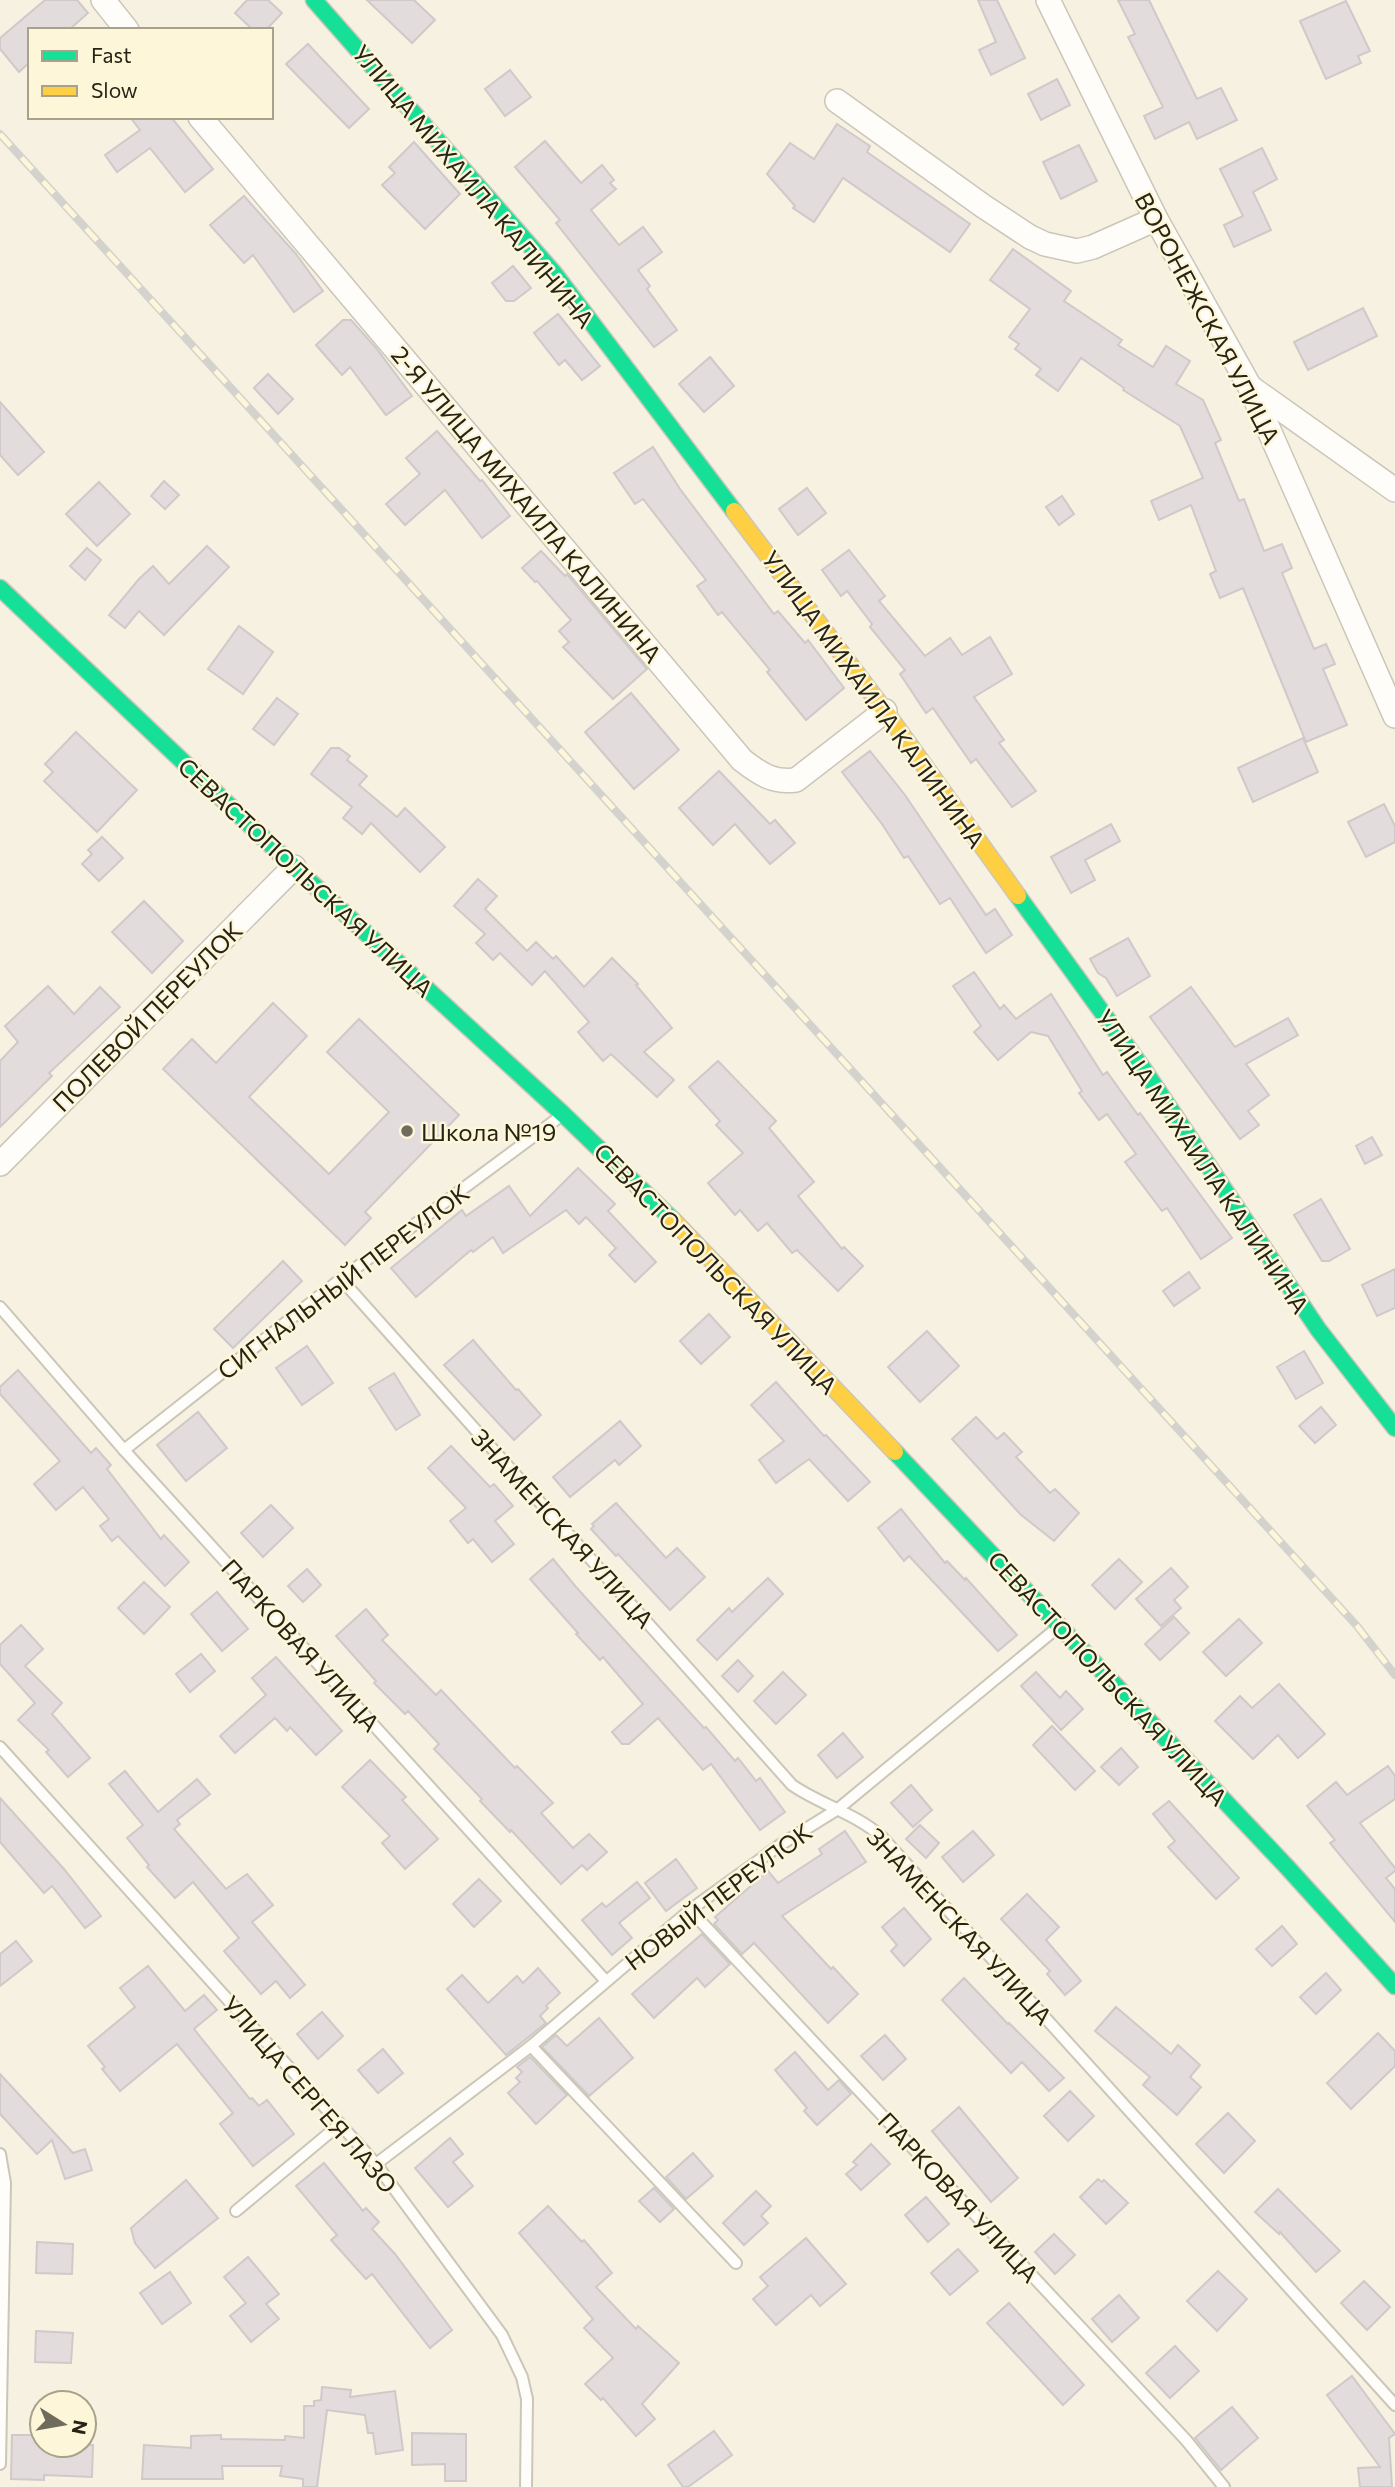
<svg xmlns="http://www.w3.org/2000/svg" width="1395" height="2487" viewBox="0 0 1395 2487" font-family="Commissioner,sans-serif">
  <rect width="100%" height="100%" fill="#f6f1e1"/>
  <g fill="#e2dcdc" stroke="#cfc9c9" stroke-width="2">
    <polygon points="45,0 77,0 88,13 69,30 30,30 30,62 19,72 0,49 0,38"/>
    <polygon points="247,0 268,0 282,13 266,30 253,30 235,13"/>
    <polygon points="367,0 414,0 435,20 412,43"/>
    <polygon points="978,0 997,0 1025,58 991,75 979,50 996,42"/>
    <polygon points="1118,0 1149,0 1197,99 1221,88 1237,120 1197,139 1189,122 1155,139 1144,116 1163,107 1128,37 1135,34"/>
    <polygon points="1346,1 1370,51 1358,56 1361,63 1326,79 1300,21"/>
    <polygon points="308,44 369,109 349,128 286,64"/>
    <polygon points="510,70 531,97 505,116 485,89"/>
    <polygon points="1057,79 1070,105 1041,120 1028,94"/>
    <polygon points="130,117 171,117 213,169 185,192 150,148 117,172 105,155 140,130"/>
    <polygon points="837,124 870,146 867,152 970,224 950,252 843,178 814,222 793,208 795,206 767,174 790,143 814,159"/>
    <polygon points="545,141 581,183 602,165 614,180 610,183 616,189 591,210 619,245 643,227 662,252 638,270 650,286 647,289 677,330 654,347 556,223 560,220 515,167"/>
    <polygon points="414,142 460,194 425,229 382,185 395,173 389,167"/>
    <polygon points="1079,145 1097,181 1061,199 1043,162"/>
    <polygon points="1262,148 1277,179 1253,192 1271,230 1234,247 1224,225 1243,216 1220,169"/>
    <polygon points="244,196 296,254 323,291 294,312 253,255 244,263 210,225"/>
    <polygon points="1013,249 1071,291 1064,301 1122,340 1118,345 1153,367 1166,346 1190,361 1176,384 1203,400 1221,440 1215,443 1239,501 1244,499 1264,551 1282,544 1292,568 1282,573 1314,649 1326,644 1335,664 1323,669 1347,725 1306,742 1243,588 1220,598 1210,574 1216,571 1191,505 1159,520 1151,501 1203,478 1180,426 1123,390 1124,388 1081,358 1058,391 1036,375 1041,369 1015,349 1019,344 1009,337 1030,309 990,280"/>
    <polygon points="513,266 531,288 514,301 506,301 492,283"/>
    <polygon points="1363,308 1377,336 1308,370 1294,342"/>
    <polygon points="558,314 600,366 582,380 565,360 559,365 534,333"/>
    <polygon points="343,320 351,320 376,348 412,396 386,415 350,367 342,375 316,345"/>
    <polygon points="710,357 734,386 704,412 679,384"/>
    <polygon points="268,374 293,399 278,414 254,388"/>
    <polygon points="0,402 44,452 18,475 0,455"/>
    <polygon points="437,431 480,481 482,480 510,516 482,538 445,490 405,525 386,504 420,474 406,458"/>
    <polygon points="653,447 680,489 774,614 778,611 805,643 808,640 844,688 806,720 767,672 770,670 722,612 718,615 697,586 706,580 643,499 635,504 614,473"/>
    <polygon points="164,481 179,495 165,509 151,496"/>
    <polygon points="99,482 130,514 97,546 66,514"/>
    <polygon points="807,488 826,513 798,535 779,509"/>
    <polygon points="1062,496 1074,514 1059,525 1046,507"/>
    <polygon points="207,546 229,567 164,635 139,611 125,628 109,615 139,579 153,566 169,584"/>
    <polygon points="87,548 101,560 85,580 70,566"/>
    <polygon points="849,550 885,596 879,601 925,656 950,638 962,655 990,637 1012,674 974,697 1004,740 999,743 1036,791 1012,807 976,759 971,763 933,708 926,713 900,674 905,670 870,627 872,624 847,591 841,596 822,570"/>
    <polygon points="541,551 565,576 567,574 647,669 613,699 563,647 569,642 559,631 571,620 537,581 535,582 522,568"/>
    <polygon points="239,626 273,652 243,694 208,669"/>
    <polygon points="631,693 679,750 634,789 585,732"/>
    <polygon points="277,698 298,714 274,745 253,729"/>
    <polygon points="76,732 137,790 97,832 44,781 53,772 45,764"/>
    <polygon points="1303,738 1318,772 1253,802 1238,768"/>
    <polygon points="331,748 339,748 350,756 347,760 367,776 359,785 397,817 405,808 445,847 420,872 371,823 362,834 343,818 352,807 311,774"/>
    <polygon points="870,751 905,795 986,915 995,909 1012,935 986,953 950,898 940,904 908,856 904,858 882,824 842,772"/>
    <polygon points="719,771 770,824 775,820 795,843 770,864 735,824 713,845 679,808"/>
    <polygon points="1384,804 1395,826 1395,842 1366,857 1348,822"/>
    <polygon points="1111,824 1120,841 1085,860 1095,880 1071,893 1051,857"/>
    <polygon points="102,837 123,858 99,881 82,864 92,854 88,850"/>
    <polygon points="478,879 497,896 485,909 527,951 536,942 553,959 556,956 584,987 612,958 638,984 636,985 672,1028 644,1052 674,1080 657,1097 611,1054 603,1061 578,1032 589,1022 545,971 532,985 500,953 493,960 476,943 485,934 454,906"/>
    <polygon points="144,901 183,941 152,973 112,932"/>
    <polygon points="1128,938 1150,976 1117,996 1106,978 1098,973 1090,959"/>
    <polygon points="974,972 1000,1009 1004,1005 1016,1019 1051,994 1103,1075 1107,1072 1138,1115 1140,1113 1232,1238 1201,1259 1167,1208 1162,1211 1125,1162 1136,1154 1107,1114 1099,1120 1079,1093 1082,1091 1048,1036 1031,1032 998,1060 974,1032 981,1026 953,986"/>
    <polygon points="48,986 74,1014 100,987 120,1007 49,1073 52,1076 0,1127 0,1061 18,1042 5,1026"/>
    <polygon points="1191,987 1235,1047 1288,1018 1298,1035 1246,1064 1269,1095 1248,1111 1259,1125 1240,1139 1150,1017"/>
    <polygon points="273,1003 307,1036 249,1097 329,1174 389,1112 327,1052 359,1019 459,1115 365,1212 371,1218 345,1245 163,1069 192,1039 216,1063"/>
    <polygon points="718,1061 776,1121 769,1128 814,1182 798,1196 842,1249 844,1247 863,1266 838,1291 797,1250 792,1253 767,1223 758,1231 740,1210 735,1215 708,1183 743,1153 716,1125 720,1121 689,1087"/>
    <polygon points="1372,1137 1382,1155 1365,1164 1356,1146"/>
    <polygon points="578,1168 615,1204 608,1211 656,1262 635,1282 609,1255 616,1248 586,1217 579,1224 566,1210 503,1253 493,1237 473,1252 471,1250 416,1297 391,1268 462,1210 466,1216 509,1186 530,1216"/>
    <polygon points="1321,1199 1350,1249 1329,1261 1322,1261 1294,1215"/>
    <polygon points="283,1261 302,1281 233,1348 214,1329"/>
    <polygon points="1395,1269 1395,1308 1377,1316 1362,1285"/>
    <polygon points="1189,1272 1200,1288 1174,1306 1163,1291"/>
    <polygon points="709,1314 730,1337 701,1364 680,1341"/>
    <polygon points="927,1331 959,1366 920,1402 888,1367"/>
    <polygon points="473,1340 516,1390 518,1389 541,1415 514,1440 444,1365"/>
    <polygon points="307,1346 333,1383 302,1405 276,1368"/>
    <polygon points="1304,1351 1323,1383 1296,1399 1277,1367"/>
    <polygon points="18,1370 91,1453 96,1448 111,1465 107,1469 161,1539 164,1535 189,1562 165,1586 118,1536 112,1541 100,1526 109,1519 83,1487 56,1510 34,1484 60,1461 0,1394 0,1387"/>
    <polygon points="394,1373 420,1415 396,1430 369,1388"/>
    <polygon points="776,1382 824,1436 826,1435 870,1482 848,1501 809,1459 776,1483 759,1460 784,1441 751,1405"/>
    <polygon points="1321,1407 1336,1425 1315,1443 1299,1426"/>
    <polygon points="198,1412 227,1448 186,1481 157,1445"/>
    <polygon points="976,1417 997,1439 1004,1433 1022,1452 1016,1457 1050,1493 1055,1489 1079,1513 1054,1541 1020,1514 952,1439"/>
    <polygon points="620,1421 641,1446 619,1465 615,1460 570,1497 553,1477"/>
    <polygon points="451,1446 490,1487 494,1484 513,1506 495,1521 514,1544 492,1562 473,1539 468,1543 450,1521 466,1508 428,1468"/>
    <polygon points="616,1503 666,1558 677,1548 705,1577 670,1610 618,1554 616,1556 591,1529 594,1526 592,1524"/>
    <polygon points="271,1505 293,1528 263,1557 241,1533"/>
    <polygon points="901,1509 945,1563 947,1561 965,1580 966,1578 1017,1635 998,1651 909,1556 904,1561 878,1528"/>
    <polygon points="553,1559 576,1587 704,1728 706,1727 735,1761 738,1758 756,1781 760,1778 785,1812 760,1830 711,1764 703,1770 658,1718 629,1744 622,1744 612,1732 643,1704 603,1657 600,1660 576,1634 578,1633 530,1579"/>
    <polygon points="1119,1559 1142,1582 1115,1609 1092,1585"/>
    <polygon points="1171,1568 1188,1587 1174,1600 1181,1608 1161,1626 1136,1599"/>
    <polygon points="307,1569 321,1585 303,1602 288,1586"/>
    <polygon points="768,1578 783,1594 717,1660 697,1640 729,1608 732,1612"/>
    <polygon points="144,1582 170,1607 144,1634 118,1608"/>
    <polygon points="217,1592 248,1629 222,1651 191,1614"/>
    <polygon points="366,1609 388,1635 382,1640 436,1695 441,1690 515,1768 517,1766 553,1803 541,1813 573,1848 589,1834 607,1852 587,1870 582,1865 561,1884 511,1830 510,1832 480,1801 482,1799 434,1749 439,1744 408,1711 405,1714 374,1683 376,1681 336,1636"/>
    <polygon points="1174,1617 1189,1633 1160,1660 1145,1644"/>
    <polygon points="1239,1619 1262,1643 1226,1676 1203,1652"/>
    <polygon points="21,1625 43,1649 25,1666 62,1703 52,1714 90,1758 68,1777 46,1752 49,1750 18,1720 35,1703 0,1664 0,1645"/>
    <polygon points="201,1654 215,1671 190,1692 176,1674"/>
    <polygon points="276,1657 342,1731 316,1755 290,1727 287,1731 275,1718 235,1753 220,1736 266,1695 252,1678"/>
    <polygon points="738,1660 753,1676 738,1692 722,1676"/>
    <polygon points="783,1672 806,1695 776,1724 754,1701"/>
    <polygon points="1036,1672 1060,1698 1066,1691 1083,1709 1061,1730 1021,1686"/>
    <polygon points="1279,1684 1325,1734 1298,1758 1278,1735 1253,1759 1215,1721 1240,1696 1252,1708"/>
    <polygon points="1052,1726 1095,1771 1075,1790 1033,1745"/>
    <polygon points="843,1733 863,1757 837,1778 818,1755"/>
    <polygon points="1121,1748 1138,1767 1119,1785 1101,1767"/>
    <polygon points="370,1760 406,1797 402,1800 438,1839 405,1869 382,1843 390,1836 342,1787"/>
    <polygon points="1388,1766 1395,1776 1395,1799 1360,1823 1395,1868 1395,1871 1386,1878 1395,1889 1395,1922 1330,1843 1335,1840 1307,1806 1336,1782 1347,1795"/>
    <polygon points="125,1771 158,1812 197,1779 210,1794 177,1820 180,1824 174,1829 226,1889 247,1874 273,1905 252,1922 305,1985 290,1998 276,1981 261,1994 224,1951 239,1938 193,1882 175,1898 147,1867 149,1865 127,1838 143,1825 109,1784"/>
    <polygon points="911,1785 932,1810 913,1827 891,1803"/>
    <polygon points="0,1798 64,1869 101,1916 85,1928 52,1886 44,1893 0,1842"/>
    <polygon points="1169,1801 1239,1878 1216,1899 1168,1847 1175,1841 1153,1814"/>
    <polygon points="920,1825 939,1843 926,1858 906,1839"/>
    <polygon points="845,1831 866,1862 782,1916 831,1969 833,1967 858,1994 828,2023 754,1943 742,1954 714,1924 718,1920 715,1917 768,1871 778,1883 822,1854 819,1849"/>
    <polygon points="973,1831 994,1855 963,1882 942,1857"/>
    <polygon points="676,1859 697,1888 666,1911 645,1883"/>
    <polygon points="479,1879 501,1901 474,1927 453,1904"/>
    <polygon points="637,1882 650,1898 619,1923 632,1938 612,1955 582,1920 602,1903 606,1907"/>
    <polygon points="1027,1894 1059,1927 1046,1940 1081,1981 1065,1995 1047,1974 1050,1971 1001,1919"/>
    <polygon points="904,1908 931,1939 904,1966 891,1951 897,1945 882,1927"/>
    <polygon points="1282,1926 1297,1944 1272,1966 1256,1949"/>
    <polygon points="702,1934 730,1964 705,1987 697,1978 654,2018 632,1994"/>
    <polygon points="16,1941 32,1961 0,1986 0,1954"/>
    <polygon points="148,1966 185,2011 204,1995 217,2010 194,2029 250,2099 252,2098 259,2106 267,2100 294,2134 253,2166 220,2124 233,2113 177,2044 120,2091 102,2069 105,2067 88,2046 135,2007 120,1988"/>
    <polygon points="538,1968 560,1993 546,2006 548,2008 540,2016 546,2023 506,2055 447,1989 462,1975 488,2003 517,1976 523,1983"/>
    <polygon points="1326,1973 1341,1990 1316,2014 1300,1997"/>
    <polygon points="964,1978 1008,2024 1009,2023 1064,2078 1049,2091 1022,2062 1011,2073 942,2000"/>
    <polygon points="1116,2007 1171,2054 1178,2045 1200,2065 1190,2077 1201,2087 1177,2115 1143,2085 1150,2077 1095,2031"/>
    <polygon points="322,2012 343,2036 318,2059 297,2034"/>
    <polygon points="599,2018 633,2058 589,2096 542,2047 556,2035 567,2046"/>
    <polygon points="1378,2033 1395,2051 1395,2066 1351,2109 1327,2083"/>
    <polygon points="885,2035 906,2059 883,2080 861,2056"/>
    <polygon points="383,2049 403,2073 378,2093 358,2070"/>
    <polygon points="795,2052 828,2090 839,2080 851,2094 817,2125 804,2111 807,2108 775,2070"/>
    <polygon points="530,2057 567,2095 536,2124 508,2093 520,2082 516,2078 522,2072 517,2067"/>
    <polygon points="0,2074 73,2153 85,2149 92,2170 65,2179 52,2140 37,2154 0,2114"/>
    <polygon points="1070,2091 1094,2116 1068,2141 1044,2116"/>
    <polygon points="959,2107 1018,2178 991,2202 932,2131"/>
    <polygon points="1228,2113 1255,2141 1224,2173 1196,2144"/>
    <polygon points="450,2138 463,2154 453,2162 473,2186 448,2207 415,2168"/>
    <polygon points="871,2144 890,2164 861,2190 846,2174 857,2165 853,2162"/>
    <polygon points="693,2153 713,2176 686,2199 666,2177"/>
    <polygon points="324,2163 363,2211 366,2208 379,2222 372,2229 395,2254 452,2330 430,2348 372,2274 366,2279 331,2240 337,2235 296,2186"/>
    <polygon points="1098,2179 1102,2182 1104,2180 1128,2203 1106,2224 1080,2197"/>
    <polygon points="186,2180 218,2218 155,2268 135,2243 131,2228"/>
    <polygon points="654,2188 674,2209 660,2222 639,2201"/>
    <polygon points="1278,2189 1340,2251 1316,2272 1280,2232 1279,2234 1255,2212"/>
    <polygon points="756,2191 771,2206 761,2216 768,2223 744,2245 723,2223"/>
    <polygon points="926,2197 949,2224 928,2242 905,2215"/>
    <polygon points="548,2206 582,2242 584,2240 612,2273 596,2287 636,2329 638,2326 679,2363 642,2404 655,2419 636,2436 603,2398 601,2400 585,2384 613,2358 584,2328 593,2319 519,2233"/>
    <polygon points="1054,2234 1075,2255 1055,2274 1035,2252"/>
    <polygon points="806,2238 846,2284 820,2306 811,2295 776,2325 753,2299 768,2286 760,2277"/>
    <polygon points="37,2242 73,2244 72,2274 36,2273"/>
    <polygon points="958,2249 978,2271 950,2295 931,2273"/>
    <polygon points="248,2257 279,2294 266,2304 279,2319 251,2342 230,2316 246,2303 224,2277"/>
    <polygon points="1218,2271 1247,2299 1217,2331 1187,2301"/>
    <polygon points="170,2272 191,2303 162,2324 140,2293"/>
    <polygon points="1364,2281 1390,2307 1367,2330 1341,2303"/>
    <polygon points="1119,2295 1139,2318 1112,2342 1092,2319"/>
    <polygon points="1009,2303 1084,2385 1063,2405 987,2323"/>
    <polygon points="36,2331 73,2333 71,2363 35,2362"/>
    <polygon points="1175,2346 1199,2371 1170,2398 1146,2373"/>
    <polygon points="1352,2376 1395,2434 1389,2438 1392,2487 1360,2487 1358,2468 1380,2467 1327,2395"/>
    <polygon points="322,2387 351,2390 350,2397 395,2391 403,2450 376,2454 373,2433 368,2433 365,2415 327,2410 317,2487 303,2487 303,2479 280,2476 282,2466 222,2466 223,2479 142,2479 144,2445 191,2448 191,2436 221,2435 221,2439 285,2440 285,2436 304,2438 304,2406 314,2406 314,2401 321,2400"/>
    <polygon points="1232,2407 1258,2438 1221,2470 1195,2438"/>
    <polygon points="714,2431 732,2455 688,2487 683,2487 668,2465"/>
    <polygon points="412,2433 466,2434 466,2481 445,2481 445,2464 412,2465"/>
    <polygon points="12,2435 42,2435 42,2445 93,2445 92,2477 44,2475 44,2480 11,2479"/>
  </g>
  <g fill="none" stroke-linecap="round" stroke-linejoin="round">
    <defs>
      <g id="lane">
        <path d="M341 1279 792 1785C821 1805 855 1813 882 1837L1395 2405"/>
        <polyline points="0,1307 124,1450 605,1980"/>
        <polyline points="124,1450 341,1279 561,1116"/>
        <polyline points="0,1747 376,2164 502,2335 522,2377 527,2399 526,2487"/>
        <polyline points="690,1910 1186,2440 1224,2487"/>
        <polyline points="531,2046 736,2263"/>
        <polyline points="0,2154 5,2183 0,2464"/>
        <polyline points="376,2164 531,2046 690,1910 780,1845 838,1809 1057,1628"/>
        <polyline points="236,2211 340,2124"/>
      </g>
      <g id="street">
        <polyline points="103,0 127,30"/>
        <polyline points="1048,0 1156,219 1250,387 1395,716"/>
        <polyline points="837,101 983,206 1030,237 1045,244 1077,251 1093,247 1156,219"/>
        <path d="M200 117 742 760C760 774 773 783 796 780L885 711"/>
        <polyline points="1250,387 1395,490"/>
        <polyline points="0,1164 294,867"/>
      </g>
      <g id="fast">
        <polyline points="314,0 554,273 734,511"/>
        <polyline points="0,588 294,867 563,1114 673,1220"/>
        <polyline points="1018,896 1144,1070 1318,1329 1395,1428"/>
        <polyline points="895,1452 1287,1867 1395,1986"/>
      </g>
      <g id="slow">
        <polyline points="734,511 885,711 1018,896"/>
        <polyline points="673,1220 895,1452"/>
      </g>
    </defs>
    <use href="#lane" stroke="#cbc6b8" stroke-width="14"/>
    <use href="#street" stroke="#cbc6b8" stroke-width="26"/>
    <use href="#fast" stroke="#cbc6b8" stroke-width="19"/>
    <use href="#slow" stroke="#cbc6b8" stroke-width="19"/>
    <use href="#lane" stroke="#fefdfa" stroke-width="10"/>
    <use href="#street" stroke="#fefdfa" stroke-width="23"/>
    <use href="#fast" stroke="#16e098" stroke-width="16"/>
    <use href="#slow" stroke="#ffcf43" stroke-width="16"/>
    <defs>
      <polyline id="rail" points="0,134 1357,1626 1395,1675"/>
    </defs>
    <use href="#rail" stroke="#d3d2cd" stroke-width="8"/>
    <use href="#rail" stroke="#fef6d9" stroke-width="5" stroke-dasharray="16" stroke-linecap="butt"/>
  </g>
  <circle fill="#6f6b5d" stroke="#fef6d9" stroke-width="2.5" cx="407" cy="1131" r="7"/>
  <g text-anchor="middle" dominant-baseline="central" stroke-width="5" stroke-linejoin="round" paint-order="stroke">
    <g font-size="24" fill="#272316" stroke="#fef6d9">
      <text transform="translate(474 186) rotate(50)">УЛИЦА МИХАИЛА КАЛИНИНА</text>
      <text transform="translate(1208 318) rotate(62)">ВОРОНЕЖСКАЯ УЛИЦА</text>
      <text transform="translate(527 504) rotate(50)">2-Я УЛИЦА МИХАИЛА КАЛИНИНА</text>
      <text transform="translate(874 699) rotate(54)">УЛИЦА МИХАИЛА КАЛИНИНА</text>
      <text transform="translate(306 877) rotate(43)">СЕВАСТОПОЛЬСКАЯ УЛИЦА</text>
      <text transform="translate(147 1016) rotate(-45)">ПОЛЕВОЙ ПЕРЕУЛОК</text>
      <text transform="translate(1203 1161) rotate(56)">УЛИЦА МИХАИЛА КАЛИНИНА</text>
      <text transform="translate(716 1268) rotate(46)">СЕВАСТОПОЛЬСКАЯ УЛИЦА</text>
      <text transform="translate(343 1281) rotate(-37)">СИГНАЛЬНЫЙ ПЕРЕУЛОК</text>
      <text transform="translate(563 1528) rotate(48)">ЗНАМЕНСКАЯ УЛИЦА</text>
      <text transform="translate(301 1645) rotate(48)">ПАРКОВАЯ УЛИЦА</text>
      <text transform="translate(1108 1678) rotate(47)">СЕВАСТОПОЛЬСКАЯ УЛИЦА</text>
      <text transform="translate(718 1896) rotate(-37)">НОВЫЙ ПЕРЕУЛОК</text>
      <text transform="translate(960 1926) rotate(47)">ЗНАМЕНСКАЯ УЛИЦА</text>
      <text transform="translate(310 2094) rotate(49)">УЛИЦА СЕРГЕЯ ЛАЗО</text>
      <text transform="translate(959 2197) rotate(47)">ПАРКОВАЯ УЛИЦА</text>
    </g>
    <g font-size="24" fill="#272316" stroke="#fef6d9" text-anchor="start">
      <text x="421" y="1131">Школа №19</text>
    </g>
  </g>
  <rect x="28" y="28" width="245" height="91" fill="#fef6d9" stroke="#a8a28b" stroke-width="2"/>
  <rect x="42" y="51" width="35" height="10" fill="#16e098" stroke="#a8a28b" stroke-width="2"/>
  <text x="91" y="63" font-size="21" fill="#272316">Fast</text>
  <rect x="42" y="86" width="35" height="10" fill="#ffcf43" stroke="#a8a28b" stroke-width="2"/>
  <text x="91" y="98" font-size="21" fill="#272316">Slow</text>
  <g transform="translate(63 2424) rotate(101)"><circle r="33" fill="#fef6d9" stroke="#a8a28b" stroke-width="2"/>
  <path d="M0-5L12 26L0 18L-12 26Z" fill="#6f6b5d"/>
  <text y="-10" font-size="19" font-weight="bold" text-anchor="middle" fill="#272316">N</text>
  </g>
</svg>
